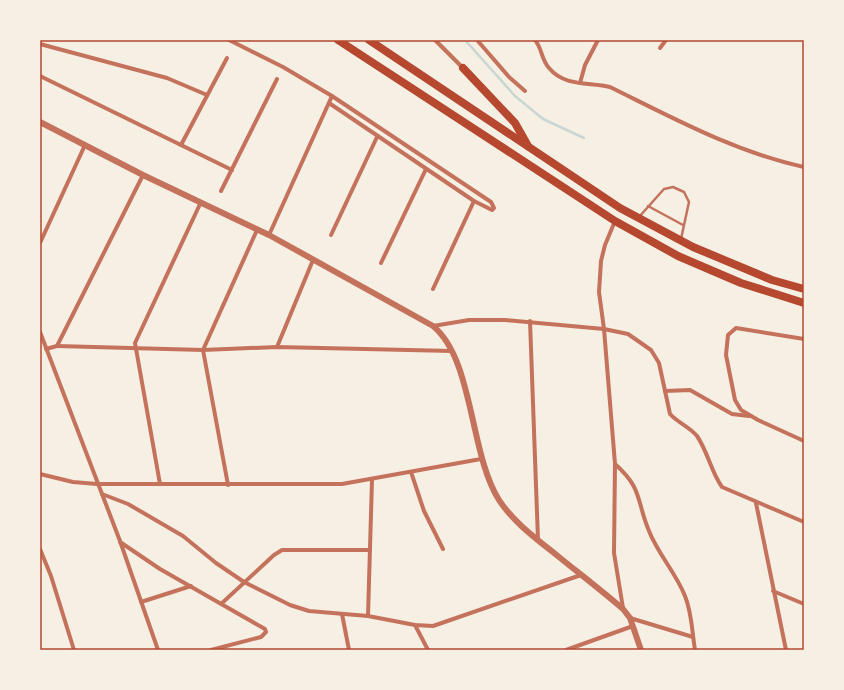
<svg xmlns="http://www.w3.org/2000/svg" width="844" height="690" viewBox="0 0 844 690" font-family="'Asap Condensed',sans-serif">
  <rect width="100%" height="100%" fill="#f6efe4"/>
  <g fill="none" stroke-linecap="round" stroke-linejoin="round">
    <polyline stroke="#c9d6d2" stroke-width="2.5" points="465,40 515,96 543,119 584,138"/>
    <g stroke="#c5725c" stroke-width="2.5">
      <polyline points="648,206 683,225"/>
      <polyline points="639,217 664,189 673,187 684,192 689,202 681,239"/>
    </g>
    <g stroke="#c5725c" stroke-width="4">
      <polyline points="229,40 283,67 332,96 491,202 494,208 492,210 474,201 329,103"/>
      <polyline points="435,40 463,68"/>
      <polyline points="477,40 509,77 525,91"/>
      <path d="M535 40C542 48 541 59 549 68 565 87 588 82 610 87 673 118 735 152 804 167"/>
      <polyline points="40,44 167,78 207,95"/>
      <polyline points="660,48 666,40"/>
      <polyline points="40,76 232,170"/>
      <polyline points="580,83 585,65 598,40"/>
      <polyline points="181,145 227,58"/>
      <polyline points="221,191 277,79"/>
      <polyline points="615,221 605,245 601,261 599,292 604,329 615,464 614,553 623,608"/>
      <polyline points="269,235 332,96"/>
      <polyline points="331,235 377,137"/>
      <polyline points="40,243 85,145"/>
      <polyline points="381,263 426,169"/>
      <polyline points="433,289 474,201"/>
      <polyline points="530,321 538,540"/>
      <path d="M433 326 469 320H505L604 329 628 334 651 350 659 363 670 414C678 423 690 427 697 436 708 452 711 472 722 487L804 522"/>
      <polyline points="40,332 120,541 158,650"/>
      <polyline points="804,339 736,328 728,335 726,355 735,400 741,410 758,420 804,441"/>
      <polyline points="57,346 203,350 277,347 452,351"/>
      <polyline points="277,347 313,260"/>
      <polyline points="46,349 57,346 143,175"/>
      <polyline points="665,391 690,390 732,414 749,416"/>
      <path d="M615 464C643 489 636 500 649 531 658 554 676 573 685 596 692 613 692 632 695 650"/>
      <polyline points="411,472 424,511 443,549"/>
      <polyline points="40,474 73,482 97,484 342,484 481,459"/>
      <polyline points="160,484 135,343 201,202"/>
      <polyline points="228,485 203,350 257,230"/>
      <polyline points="102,494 128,504 183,536 216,563 244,582 290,605 309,611 368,616 415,625 433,626 581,575"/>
      <polyline points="756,503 786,650"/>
      <polyline points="120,542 160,569 265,629 266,632 261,637 211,650"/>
      <polyline points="40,549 51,576 74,650"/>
      <polyline points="773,591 804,604"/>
      <polyline points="141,602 191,586"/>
      <polyline points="221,604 274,555 282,550 370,550"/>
      <polyline points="342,614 349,650"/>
      <polyline points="368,616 372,480"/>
      <polyline points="630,618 693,637"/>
      <polyline points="415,625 428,650"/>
      <polyline points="566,650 633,626"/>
    </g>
    <path stroke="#c5725c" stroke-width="6" d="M40 122 143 175 269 235 433 326C474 360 469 452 499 500 514 523 538 540 559 557 580 574 602 591 623 609L630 618 641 650"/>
    <g stroke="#b5482f" stroke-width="8">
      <polyline points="338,40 615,221 678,256 741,283 804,303"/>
      <polyline points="369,40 620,208 693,247 772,280 804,289"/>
      <polyline points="463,68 515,123 528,146"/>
    </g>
  </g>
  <rect width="844" height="690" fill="none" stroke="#f6efe4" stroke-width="82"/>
  <rect x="41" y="41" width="762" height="608" fill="none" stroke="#b5482f" stroke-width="1.5"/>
</svg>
